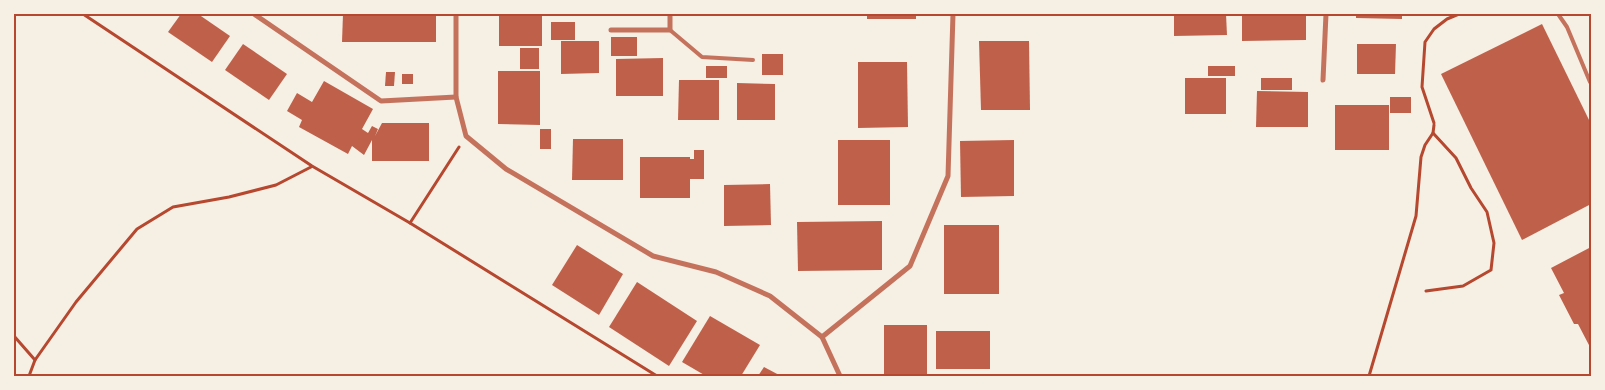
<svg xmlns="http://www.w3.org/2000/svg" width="1605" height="390" viewBox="0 0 1605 390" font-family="Lato,sans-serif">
  <rect width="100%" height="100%" fill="#f6efe4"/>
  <g fill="#bf614a">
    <polygon points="181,14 198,14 230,36 212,62 168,32"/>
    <polygon points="343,14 436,14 436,42 342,42"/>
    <rect x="499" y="14" width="43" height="32"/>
    <rect x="867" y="14" width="49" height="5"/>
    <polygon points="1174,14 1226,14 1227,35 1174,36"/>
    <polygon points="1242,14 1306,14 1306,40 1242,41"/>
    <polygon points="1356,14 1402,14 1402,19 1356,18"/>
    <rect x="551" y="22" width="24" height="18"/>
    <polygon points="1542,24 1591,124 1591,204 1522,240 1441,74"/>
    <rect x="611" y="37" width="26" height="19"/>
    <polygon points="561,41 599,41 599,73 561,74"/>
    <polygon points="979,41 1029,41 1030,110 981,110"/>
    <polygon points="243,44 287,74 269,100 225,70"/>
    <polygon points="1357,44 1396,44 1395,74 1357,74"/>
    <rect x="520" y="48" width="19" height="21"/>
    <rect x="762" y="54" width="21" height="21"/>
    <polygon points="663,58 663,96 616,96 616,59"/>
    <polygon points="858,62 907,62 908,127 858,128"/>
    <rect x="706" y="66" width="21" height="12"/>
    <rect x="1208" y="66" width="27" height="10"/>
    <polygon points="498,71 540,71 540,125 498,124"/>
    <polygon points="386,72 395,72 394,86 385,86"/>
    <rect x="402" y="74" width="11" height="10"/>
    <rect x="1185" y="78" width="41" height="36"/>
    <rect x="1261" y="78" width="31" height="12"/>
    <polygon points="679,80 719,80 719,120 678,120"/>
    <polygon points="324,81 373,109 362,129 368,133 372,126 378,129 375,136 382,123 429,123 429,161 372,161 372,140 364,155 352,146 348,154 299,127 302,120 287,111 297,93 312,102"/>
    <polygon points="737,83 775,84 775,120 737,120"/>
    <polygon points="1257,91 1308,92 1308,127 1256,127"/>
    <rect x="1390" y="97" width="21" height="16"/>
    <rect x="1335" y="105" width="54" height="45"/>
    <rect x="540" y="129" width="11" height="20"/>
    <polygon points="573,139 623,139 623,180 572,180"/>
    <rect x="838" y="140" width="52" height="65"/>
    <polygon points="1014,140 1014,196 961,197 960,141"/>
    <polygon points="694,150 704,150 704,179 690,179 690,198 640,198 640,157 690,157 690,159 694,159"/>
    <polygon points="770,184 771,225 724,226 724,185"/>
    <polygon points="882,221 882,270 798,271 797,222"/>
    <rect x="944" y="225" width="55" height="69"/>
    <polygon points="577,245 623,274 599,315 552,285"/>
    <polygon points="1591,247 1591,346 1590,347 1578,324 1574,324 1559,295 1564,293 1551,268"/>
    <polygon points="637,282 697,321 669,366 609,327"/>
    <polygon points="710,316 760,345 741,376 706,376 682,362"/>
    <rect x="884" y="325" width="43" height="51"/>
    <rect x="936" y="331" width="54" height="38"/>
    <polygon points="764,367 781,376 758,376"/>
  </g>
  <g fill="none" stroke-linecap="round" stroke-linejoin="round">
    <g stroke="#b5482f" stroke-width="3">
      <polyline points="83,14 312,166 410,223 459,147"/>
      <polyline points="1434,123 1422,87 1425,42 1434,29 1447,19 1459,14"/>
      <polyline points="410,223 657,376"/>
      <polyline points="1426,291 1463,286 1491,270 1494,243 1487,212 1471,188 1456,158 1433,133 1434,125"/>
      <polyline points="14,336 35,360"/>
      <polyline points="29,376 35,360 76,302 137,229 173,207 229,197 276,185 311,167"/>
      <polyline points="1369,376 1416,216 1421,157 1425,145 1433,133"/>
    </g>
    <g stroke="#c5725c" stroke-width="4">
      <polyline points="1558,14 1567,27 1590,82 1591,81"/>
      <polyline points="670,30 702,57 753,60"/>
    </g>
    <g stroke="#c5725c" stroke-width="5">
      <polyline points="254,14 381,101 456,97"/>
      <polyline points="456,14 456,97 466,136 506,169 653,256 716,272 770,296 822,337 840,376"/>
      <polyline points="611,30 670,30 670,14"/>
      <polyline points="1323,80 1326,14"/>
      <polyline points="822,337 910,266 948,176 953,14"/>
    </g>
  </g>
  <rect width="1605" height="390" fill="none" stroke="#f6efe4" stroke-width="30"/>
  <rect x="15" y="15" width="1575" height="360" fill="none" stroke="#b5482f" stroke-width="2"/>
</svg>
